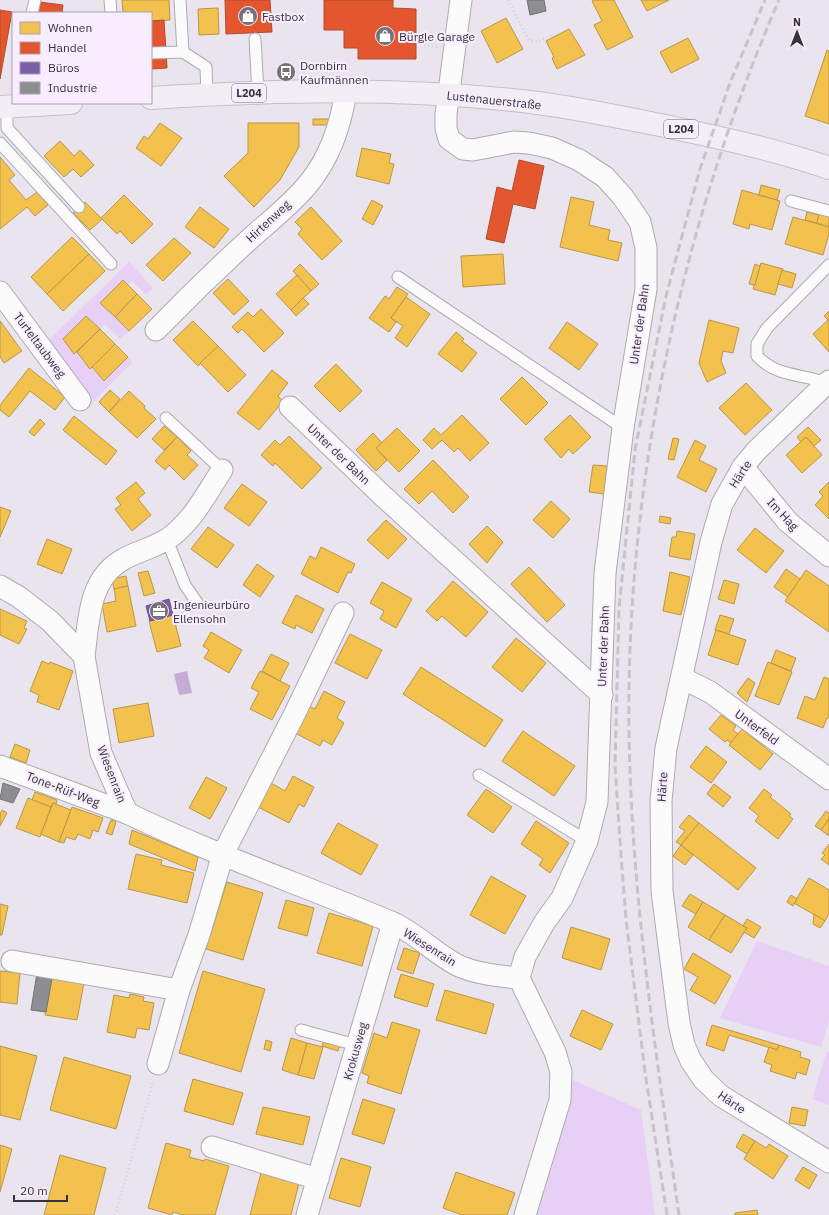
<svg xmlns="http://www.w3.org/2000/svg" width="829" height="1215" viewBox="0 0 829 1215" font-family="'IBM Plex Sans',sans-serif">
  <rect width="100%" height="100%" fill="#e9e4ed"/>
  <g fill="#e7cff5">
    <polygon points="129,262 153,288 146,294 132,281 128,285 123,280 101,302 129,331 120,339 105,324 100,329 86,316 64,339 104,381 128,357 133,362 90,405 45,344"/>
    <polygon points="757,941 829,966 829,1020 821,1047 720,1018"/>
    <polygon points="827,1051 829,1052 829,1105 812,1099"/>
    <polygon points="573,1080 641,1110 655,1215 533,1215"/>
  </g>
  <polygon fill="#c7abd7" points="187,671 192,693 179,695 174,674"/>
  <g fill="#f2c14e" stroke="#ba9648">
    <polygon points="122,0 169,0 170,20 151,21 151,13 123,13"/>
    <polygon points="594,0 614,0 633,37 607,50 594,25 602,21 592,1"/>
    <polygon points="641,0 669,0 647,11"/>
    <polygon points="218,8 219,34 199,35 198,9"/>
    <polygon points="506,18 523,49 497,63 481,31"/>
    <polygon points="569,29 585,55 557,69 552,58 554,57 546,41"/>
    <polygon points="688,38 699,59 671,73 660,52"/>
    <polygon points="827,50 829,51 829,124 805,116"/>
    <rect x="313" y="119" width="16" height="6"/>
    <polygon points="160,123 182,138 161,166 136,148 144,136 148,139"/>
    <polygon points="248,123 299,123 299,147 280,180 254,207 224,176 248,153"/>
    <polygon points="60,141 74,156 80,150 94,165 81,177 73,169 64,177 44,156"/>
    <polygon points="362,148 391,154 389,163 394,164 389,184 356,176"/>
    <polygon points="0,157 15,175 9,180 26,200 37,192 48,205 35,216 27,207 0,229"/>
    <polygon points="761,185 780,190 777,200 759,195"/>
    <polygon points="742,190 780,201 772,230 750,224 749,229 733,224"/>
    <polygon points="124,195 153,224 132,244 120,231 117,234 101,218"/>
    <polygon points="571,197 594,202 589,225 610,230 608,240 622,243 618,261 560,247"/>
    <polygon points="372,200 383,206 373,225 362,219"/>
    <polygon points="85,202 102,219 90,230 73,213"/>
    <polygon points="200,207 229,229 214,248 185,227"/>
    <polygon points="311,207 342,241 322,260 298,234 302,229 295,222"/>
    <polygon points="807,212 819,215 817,223 805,220"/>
    <polygon points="819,213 829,216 829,227 817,223"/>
    <polygon points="793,217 829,227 829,234 823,255 785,244"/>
    <polygon points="72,237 89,254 47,294 31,277"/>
    <polygon points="174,238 191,253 163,281 146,265"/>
    <polygon points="89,254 105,271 63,311 47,294"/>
    <polygon points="503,254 505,284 463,287 461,256"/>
    <polygon points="761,263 783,269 775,295 753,289"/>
    <polygon points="300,264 319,284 311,291 293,271"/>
    <polygon points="755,264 760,266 755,285 749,284"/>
    <polygon points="782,270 796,274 792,288 778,284"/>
    <polygon points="297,275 311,291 291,310 276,294"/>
    <polygon points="228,279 249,301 234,315 213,293"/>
    <polygon points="123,280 137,294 115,317 100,303"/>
    <polygon points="397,287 408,294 391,318 396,322 389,332 369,318 385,296 389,299"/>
    <polygon points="137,294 152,309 129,331 115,317"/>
    <polygon points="406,297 430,314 407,347 395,338 403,326 391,318"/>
    <polygon points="303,298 309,304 296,316 291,310"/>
    <polygon points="261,309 284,333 264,352 242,329 238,333 232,327 248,312 253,317"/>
    <polygon points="829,311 829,352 813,334 828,320 824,316"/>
    <polygon points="86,316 100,329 74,354 63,339"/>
    <polygon points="709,320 739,328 733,353 723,351 721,361 726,373 707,382 699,363"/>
    <polygon points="0,321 22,351 4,363 0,357"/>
    <polygon points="193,321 218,346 198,366 173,340"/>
    <polygon points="567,322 598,344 579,370 549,348"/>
    <polygon points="100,329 115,344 90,369 77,352"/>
    <polygon points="456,332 464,339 462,341 477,353 462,372 438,354"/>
    <polygon points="115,344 128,357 104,381 92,367"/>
    <polygon points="218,346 246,375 228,392 200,363"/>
    <polygon points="336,364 362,391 340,412 314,386"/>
    <polygon points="29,368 65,397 55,410 30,391 9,417 0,410 0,405"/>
    <polygon points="272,370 288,383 278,396 283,401 259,430 237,413"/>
    <polygon points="522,377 548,403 526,425 500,399"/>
    <polygon points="746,383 772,410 745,435 719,408"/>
    <polygon points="110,390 120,399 109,412 99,402"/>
    <polygon points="129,391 145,406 144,408 156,419 137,438 109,412"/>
    <polygon points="462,415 489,443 470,461 458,448 454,452 442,440 432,449 423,440 434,428 441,435"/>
    <polygon points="570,415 591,437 573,454 569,449 561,458 544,439"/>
    <polygon points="74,416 117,451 106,465 63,430"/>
    <polygon points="40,419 45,424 34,436 29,432"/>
    <polygon points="164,426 177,437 164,450 152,439"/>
    <polygon points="808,427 821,440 814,446 806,437 801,442 797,437"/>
    <polygon points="397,428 420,451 399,472 376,448"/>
    <polygon points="373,433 382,443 376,448 387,460 376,471 356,450"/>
    <polygon points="289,436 322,468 302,489 275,463 273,466 261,455 275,440 280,445"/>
    <polygon points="177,437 191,451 187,455 198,465 184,480 169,465 165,470 155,461"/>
    <polygon points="806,437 822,455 802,473 786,455"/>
    <polygon points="673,438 679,439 674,460 668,459"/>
    <polygon points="695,440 706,446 699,460 717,469 706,492 677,477"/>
    <polygon points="433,460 469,497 453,513 432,491 419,504 404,489"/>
    <polygon points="593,465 607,466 604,494 589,492"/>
    <polygon points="136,482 145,493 138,499 151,515 132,531 115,509 121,505 116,498"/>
    <polygon points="829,482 829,519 815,505 823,496 819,492"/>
    <polygon points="242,484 267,502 249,526 224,508"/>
    <polygon points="551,501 570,519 553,538 533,520"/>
    <polygon points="0,507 11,511 0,537"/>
    <polygon points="660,516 671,518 670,524 659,522"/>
    <polygon points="386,520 407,539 388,559 367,540"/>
    <polygon points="487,526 503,542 487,563 469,544"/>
    <polygon points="208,527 234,545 217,568 191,549"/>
    <polygon points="755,528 784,551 766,573 737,550"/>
    <polygon points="677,531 695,534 690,560 669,556 672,537 676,537"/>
    <polygon points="47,539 72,549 62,574 37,564"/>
    <polygon points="321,547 355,564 351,573 348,572 338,593 301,574 310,556 316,559"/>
    <polygon points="257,564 274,576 260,597 243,585"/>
    <polygon points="529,567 565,605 547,622 511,584"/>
    <polygon points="786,569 800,579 788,597 774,587"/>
    <polygon points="806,570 829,586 829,632 785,601"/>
    <polygon points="148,571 155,593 144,596 138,573"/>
    <polygon points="670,572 690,577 681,615 663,611"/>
    <polygon points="126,576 128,586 114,589 112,579"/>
    <polygon points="724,580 739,584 734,604 718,599"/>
    <polygon points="453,581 488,612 466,637 442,616 437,621 426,611"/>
    <polygon points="382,582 412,599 396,628 380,619 384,611 370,603"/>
    <polygon points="128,586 136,626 107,632 102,604 116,601 114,589"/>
    <polygon points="296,595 324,609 312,633 296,625 295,629 282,623"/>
    <polygon points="0,609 27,621 24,628 27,629 19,644 0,635"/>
    <polygon points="173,615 181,646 157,652 149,621"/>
    <polygon points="720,615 734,619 729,634 715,630"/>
    <polygon points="716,630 746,640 738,665 708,655"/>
    <polygon points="211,632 242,650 229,673 204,658 209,650 203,646"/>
    <polygon points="350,634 382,650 367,679 335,663"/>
    <polygon points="516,638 546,663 522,692 492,667"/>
    <polygon points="776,650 796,658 791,671 771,663"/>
    <polygon points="271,654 289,663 280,681 262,671"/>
    <polygon points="42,661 49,664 50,662 73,671 59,710 37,702 39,695 30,691"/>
    <polygon points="768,662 792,672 779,705 755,696"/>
    <polygon points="421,667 503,720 485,747 403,694"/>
    <polygon points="260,671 290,686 272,720 250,709 259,692 251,688"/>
    <polygon points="824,677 829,679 829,718 827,718 823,728 797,718 805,696 815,700"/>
    <polygon points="748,678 755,683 747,702 737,693"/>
    <polygon points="324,691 345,702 337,718 344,723 332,745 323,740 320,746 295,733 309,706 315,709"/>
    <polygon points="148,703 154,736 119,743 113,709"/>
    <polygon points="721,715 736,726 733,730 738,734 731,743 727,740 725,742 709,729"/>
    <polygon points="742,729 773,754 760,770 729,745"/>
    <polygon points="523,731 575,766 554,796 502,761"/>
    <polygon points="15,744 30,750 26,763 10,757"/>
    <polygon points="706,746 727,762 711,783 690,767"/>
    <polygon points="293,776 314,787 304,807 299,804 289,823 258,807 271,783 285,791"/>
    <polygon points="206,777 227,788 210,819 189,808"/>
    <polygon points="714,784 731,797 723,807 707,794"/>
    <polygon points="486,789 512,807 493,833 467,815"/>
    <polygon points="764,789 772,795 770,797 791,814 789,816 793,819 778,839 755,821 759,816 749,808"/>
    <polygon points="35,792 57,800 56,804 53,803 51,807 32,800"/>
    <polygon points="28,798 51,807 40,837 16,828"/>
    <polygon points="53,803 71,810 59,842 41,834"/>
    <polygon points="72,807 103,818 98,832 93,830 90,839 78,834 75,840 66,837 64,843 59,842"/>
    <polygon points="2,810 7,813 0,826 0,814"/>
    <polygon points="826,811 829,813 829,819 821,830 815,826"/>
    <polygon points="689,815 699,823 681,845 676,842 685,831 679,827"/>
    <polygon points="829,819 829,836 821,830"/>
    <polygon points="111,820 116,822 112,835 106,833"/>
    <polygon points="536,821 569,843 550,873 539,865 543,859 521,844"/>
    <polygon points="338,823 378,845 361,875 321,853"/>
    <polygon points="699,823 756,868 738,890 681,845"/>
    <polygon points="132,830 198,857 195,871 129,844"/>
    <polygon points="829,844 829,865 821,859 825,855 822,853"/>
    <polygon points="681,845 693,855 685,865 673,856"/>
    <polygon points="136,854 162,860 161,865 194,873 187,903 128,889"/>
    <polygon points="491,876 526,896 505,934 470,915"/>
    <polygon points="809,878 829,890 829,914 825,921 794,903"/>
    <polygon points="227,882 263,893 243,960 206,949"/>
    <polygon points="690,894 703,902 696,914 682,906"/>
    <polygon points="791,895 797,899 793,906 787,902"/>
    <polygon points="286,900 314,908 307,936 278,928"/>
    <polygon points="703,902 725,915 709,940 688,927"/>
    <polygon points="0,904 8,906 2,935 0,935"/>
    <polygon points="329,913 373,926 362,966 317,953"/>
    <polygon points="814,914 825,921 820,928 813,924"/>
    <polygon points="725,915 747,928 731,953 709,940"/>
    <polygon points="747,919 761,927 754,938 744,932 747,928 743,926"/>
    <polygon points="571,927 610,939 601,970 562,958"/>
    <polygon points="404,948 420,953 413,974 397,969"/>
    <polygon points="693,953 731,976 715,1004 690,990 698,977 684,969"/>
    <polygon points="0,971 20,973 17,1004 0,1002"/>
    <polygon points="203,971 265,989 241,1072 179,1053"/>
    <polygon points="401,974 434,984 427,1007 394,997"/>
    <polygon points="52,978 84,983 77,1020 45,1015"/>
    <polygon points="445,990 494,1004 486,1034 436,1020"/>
    <polygon points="130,994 144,997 143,1001 154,1003 149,1030 137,1028 135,1038 107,1032 114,995 129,998"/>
    <polygon points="582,1010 613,1024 601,1050 570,1036"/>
    <polygon points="392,1022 420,1030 401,1094 367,1083 369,1076 362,1073 374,1033 387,1038"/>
    <polygon points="712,1025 779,1045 777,1050 729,1035 724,1051 706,1045"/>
    <polygon points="291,1038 307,1043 298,1075 282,1070"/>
    <polygon points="266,1040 272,1042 270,1051 264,1049"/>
    <polygon points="324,1040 340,1045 338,1051 322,1046"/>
    <polygon points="307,1043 323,1047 314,1079 298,1075"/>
    <polygon points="779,1045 801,1052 800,1057 810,1060 806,1075 797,1072 795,1079 770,1071 772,1065 764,1062 769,1047 777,1050"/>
    <polygon points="0,1046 37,1056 20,1120 0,1115"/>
    <polygon points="64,1057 131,1076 116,1129 50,1110"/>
    <polygon points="193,1079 243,1093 233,1125 184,1111"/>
    <polygon points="363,1099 395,1109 384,1144 352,1134"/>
    <polygon points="263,1107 310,1117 303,1145 256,1134"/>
    <polygon points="792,1107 808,1110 805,1126 789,1123"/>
    <polygon points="743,1134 755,1141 747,1154 736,1147"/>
    <polygon points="755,1141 766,1148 769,1144 788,1156 773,1179 744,1159"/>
    <polygon points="166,1143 191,1150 189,1157 204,1161 205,1159 229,1166 215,1215 183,1215 173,1212 172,1215 148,1208"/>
    <polygon points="0,1145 12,1149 0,1192"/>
    <polygon points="60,1155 106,1168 94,1215 44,1215"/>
    <polygon points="341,1158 371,1167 360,1207 329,1198"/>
    <polygon points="803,1167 817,1175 809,1189 795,1180"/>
    <polygon points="262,1169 300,1179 291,1215 250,1215"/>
    <polygon points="456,1172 515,1193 507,1215 462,1215 443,1208"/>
    <polygon points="757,1210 758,1215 735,1215 735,1213"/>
  </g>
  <g fill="#e4572e" stroke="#b04c31">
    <polygon points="225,0 270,0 272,32 226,34"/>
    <polygon points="324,0 393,0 393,8 416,9 416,59 358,59 358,48 344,48 344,30 324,30"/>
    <polygon points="39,2 63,5 62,13 38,13"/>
    <polygon points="0,10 12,12 0,79"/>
    <polygon points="164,20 167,68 151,69 151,21"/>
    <polygon points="519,160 544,166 535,209 513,204 504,243 486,239 497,187 512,191"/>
  </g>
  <polygon fill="#7b5ea7" stroke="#665186" points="169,599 173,615 150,621 146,606"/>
  <g fill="#8d8d92" stroke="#737277">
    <polygon points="527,0 544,0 546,11 530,15"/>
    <polygon points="3,783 20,789 13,803 0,799"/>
    <polygon points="37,973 52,978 46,1012 31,1010"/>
  </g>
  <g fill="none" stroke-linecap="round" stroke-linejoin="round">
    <defs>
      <g id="lane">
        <polyline points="110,0 111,13"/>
        <polyline points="180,0 183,52"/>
        <polyline points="32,13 35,0"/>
        <polyline points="255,39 258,93"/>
        <polyline points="151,53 183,52 206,67 207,95"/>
        <polyline points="7,107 7,128 79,207"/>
        <polyline points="0,143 111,264"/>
        <polyline points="791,201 829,211"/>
        <polyline points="398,277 623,428"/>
        <path d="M827 383C801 373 778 378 757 356V344L767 328 829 265"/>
        <polyline points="166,418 222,470"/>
        <polyline points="167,540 185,585 198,604"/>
        <polyline points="479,775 587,841"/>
        <polyline points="301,1030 356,1045"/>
      </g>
      <g id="street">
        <polyline points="461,0 446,114 446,128 449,139 463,149 473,150 514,142 529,143 552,148 579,160 605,177 623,197 640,222 646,248 646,289 623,428 605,573 597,802 587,841 562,898 544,923 525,957 519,978"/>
        <polyline points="0,292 80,400"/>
        <path d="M156 330C187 298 219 267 252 237 271 220 293 203 309 183 330 157 341 124 346 91"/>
        <polyline points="829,381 756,451 743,467 722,504 711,542 666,748 661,801 662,891 679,1023 684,1045 691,1061 704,1080 721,1096 829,1162"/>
        <polyline points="290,407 384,497 602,695"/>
        <polyline points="743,467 788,522 829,556"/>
        <path d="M0 586 19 597 50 621 84 656 101 753 127 813C212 854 303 885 391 922 415 932 434 953 457 965 476 974 499 976 519 978L555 1052 561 1072 560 1100 525 1215"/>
        <path d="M84 656C89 621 88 578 124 559 139 550 159 547 173 535 194 518 207 493 222 470"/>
        <polyline points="682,678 710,692 829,779"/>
        <polyline points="0,766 127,813"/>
        <polyline points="12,961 179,990"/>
        <polyline points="158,1064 179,990 199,935 223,854 295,713 343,613"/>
        <polyline points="212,1147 318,1179"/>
        <polyline points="307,1215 393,923"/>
      </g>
      <g id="primary">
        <path d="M151 98C277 90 404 87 530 102 580 108 630 119 679 129 730 140 780 151 829 168"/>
        <polyline points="0,107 71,103"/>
      </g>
    </defs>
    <use href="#lane" stroke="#aeaab1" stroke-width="13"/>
    <use href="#street" stroke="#aeaab1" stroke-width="23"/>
    <use href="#primary" stroke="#c3c1c6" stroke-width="24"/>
    <g stroke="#d5d3d5" stroke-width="2.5" stroke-dasharray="1 3" stroke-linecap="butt">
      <polyline points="508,0 529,40 537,42 552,35"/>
      <polyline points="424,45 437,47"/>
      <polyline points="115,1215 153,1082"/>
    </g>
    <use href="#lane" stroke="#fcfbfc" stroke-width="11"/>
    <use href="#street" stroke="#fcfbfc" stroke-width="21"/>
    <use href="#primary" stroke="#f2eef6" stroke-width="22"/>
    <g stroke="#c5c4c7" stroke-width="3" stroke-dasharray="8 4" stroke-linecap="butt">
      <polyline points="667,1215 645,1072 626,919 621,855 615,766 619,608 635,450 666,296 700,169 730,83 765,0"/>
      <path d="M679 1215C658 1067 635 920 630 770 620 510 676 238 779 0"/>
    </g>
  </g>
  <defs>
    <symbol id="shop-disc" viewBox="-11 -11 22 22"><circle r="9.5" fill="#757078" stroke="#f8edfe"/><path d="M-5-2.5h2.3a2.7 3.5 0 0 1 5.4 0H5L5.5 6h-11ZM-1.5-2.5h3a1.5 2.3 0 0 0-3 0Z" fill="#fff"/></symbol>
    <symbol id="bus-disc" viewBox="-11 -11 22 22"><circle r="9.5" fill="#757078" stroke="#f8edfe"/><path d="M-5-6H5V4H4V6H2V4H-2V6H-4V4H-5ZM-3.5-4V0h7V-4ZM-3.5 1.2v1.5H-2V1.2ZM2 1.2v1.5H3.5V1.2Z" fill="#fff"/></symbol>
    <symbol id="office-disc" viewBox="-11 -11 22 22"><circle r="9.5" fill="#757078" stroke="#f8edfe"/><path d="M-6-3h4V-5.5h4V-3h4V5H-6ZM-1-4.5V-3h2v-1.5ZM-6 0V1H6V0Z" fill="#fff"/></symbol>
  </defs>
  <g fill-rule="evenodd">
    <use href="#shop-disc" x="237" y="5" width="22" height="22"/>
    <use href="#shop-disc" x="374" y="25" width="22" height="22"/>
    <use href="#bus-disc" x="275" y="61" width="22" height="22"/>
    <use href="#office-disc" x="148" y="600" width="22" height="22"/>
  </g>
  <g text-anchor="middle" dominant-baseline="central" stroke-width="4" stroke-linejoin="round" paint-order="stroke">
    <g fill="#f8edfe" stroke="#706a74" stroke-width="1">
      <rect x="232" y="84" width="34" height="18" rx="3"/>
      <rect x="664" y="120" width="34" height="18" rx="3"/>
    </g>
    <g font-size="11" font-weight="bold" fill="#363239">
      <text x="249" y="93">L204</text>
      <text x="681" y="129">L204</text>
    </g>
    <g font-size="12" fill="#363239" stroke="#f8edfe" text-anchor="start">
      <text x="262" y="16">Fastbox</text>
      <text x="399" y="36">Bürgle Garage</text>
      <text x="300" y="65">Dornbirn<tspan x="300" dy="14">Kaufmännen</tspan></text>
      <text x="173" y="604">Ingenieurbüro<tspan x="173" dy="14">Ellensohn</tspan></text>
    </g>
    <g font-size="12" fill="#363239" stroke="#f8edfe">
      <text transform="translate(494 100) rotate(6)">Lustenauerstraße</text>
      <text transform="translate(268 221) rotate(-43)">Hirtenweg</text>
      <text transform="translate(639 324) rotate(-82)">Unter der Bahn</text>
      <text transform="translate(40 345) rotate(53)">Turteltaubweg</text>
      <text transform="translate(339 454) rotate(44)">Unter der Bahn</text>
      <text transform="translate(740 474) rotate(-57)">Härte</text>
      <text transform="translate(783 514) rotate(47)">Im Hag</text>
      <text transform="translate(603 646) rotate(-88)">Unter der Bahn</text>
      <text transform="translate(757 727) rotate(36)">Unterfeld</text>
      <text transform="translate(112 774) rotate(69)">Wiesenrain</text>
      <text transform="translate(662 787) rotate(-86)">Härte</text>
      <text transform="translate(63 789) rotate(21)">Tone-Rüf-Weg</text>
      <text transform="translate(430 947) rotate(32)">Wiesenrain</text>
      <text transform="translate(355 1051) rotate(-74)">Krokusweg</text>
      <text transform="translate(732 1102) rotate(34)">Härte</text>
    </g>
  </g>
  <rect x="12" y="12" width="140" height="92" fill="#f8edfe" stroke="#aaa2af"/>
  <rect x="20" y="22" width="20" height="12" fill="#f2c14e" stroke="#aaa2af"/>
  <text x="48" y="32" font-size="12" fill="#363239">Wohnen</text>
  <rect x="20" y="42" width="20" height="12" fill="#e4572e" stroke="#aaa2af"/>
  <text x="48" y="52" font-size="12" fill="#363239">Handel</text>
  <rect x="20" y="62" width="20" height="12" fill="#7b5ea7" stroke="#aaa2af"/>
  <text x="48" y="72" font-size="12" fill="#363239">Büros</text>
  <rect x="20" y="82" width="20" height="12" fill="#8d8d92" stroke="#aaa2af"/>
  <text x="48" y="92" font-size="12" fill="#363239">Industrie</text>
  <g transform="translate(797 32)" stroke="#f8edfe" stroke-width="3" paint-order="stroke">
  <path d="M0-3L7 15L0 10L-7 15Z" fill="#363239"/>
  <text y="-6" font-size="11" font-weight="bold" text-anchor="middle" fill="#363239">N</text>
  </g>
  <path d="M14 1195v6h53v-6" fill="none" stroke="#363239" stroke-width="2"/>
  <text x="20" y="1195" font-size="12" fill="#363239" stroke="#f8edfe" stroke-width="3" paint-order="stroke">20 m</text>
</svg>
